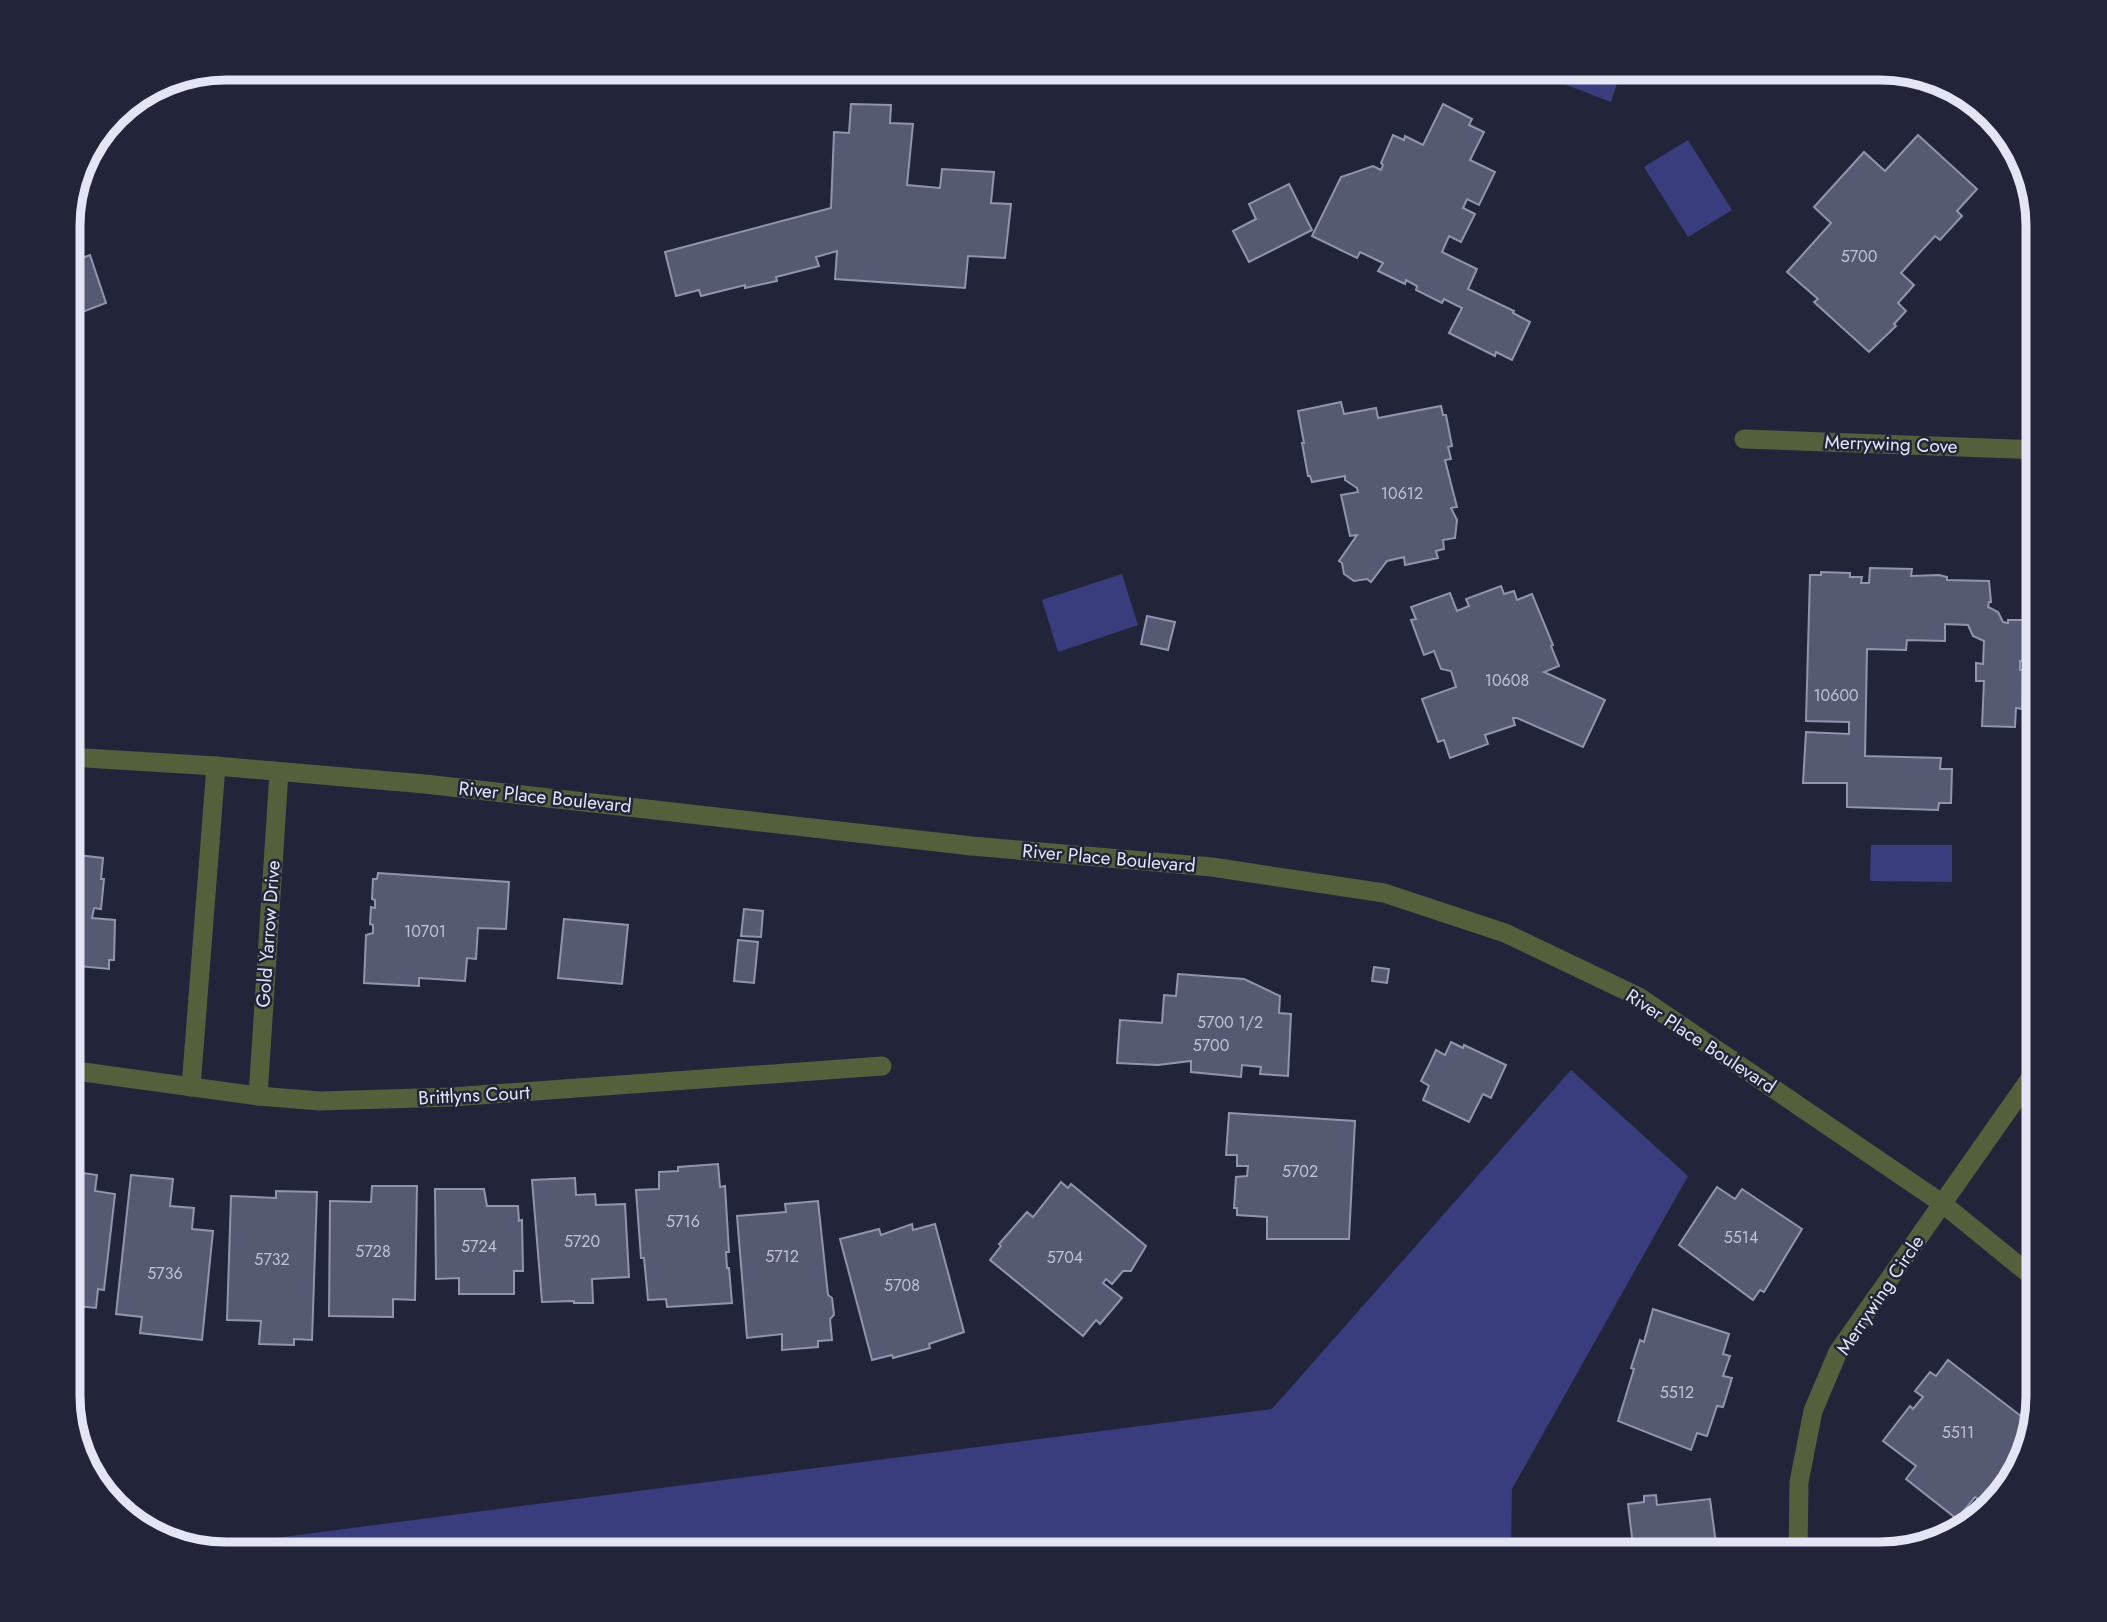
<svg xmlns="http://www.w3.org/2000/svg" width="2107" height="1622" viewBox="0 0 2107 1622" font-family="Jost,sans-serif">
  <rect width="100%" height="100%" fill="#22253a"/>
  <g fill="#393c7d">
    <polygon points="1522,68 1622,68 1611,102"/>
    <polygon points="1688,140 1732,210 1688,237 1644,167"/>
    <polygon points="1122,574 1138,625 1058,652 1042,600"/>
    <polygon points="1871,845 1952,845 1952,882 1870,881"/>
    <polygon points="1571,1070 1688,1176 1512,1489 1511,1554 226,1554 205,1547 1272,1409"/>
  </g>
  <g fill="#555971" stroke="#9094af" stroke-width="2">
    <polygon points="851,104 891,105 890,123 913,124 907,185 940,188 942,169 994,172 991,203 1011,204 1005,258 968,256 965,288 835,279 837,251 816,257 819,266 776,277 777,281 745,288 745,285 701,296 699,290 676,296 665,252 831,208 834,132 849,133"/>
    <polygon points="1443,104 1472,119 1469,125 1484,132 1470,160 1495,172 1479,205 1467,199 1463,208 1475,214 1461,242 1449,236 1442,252 1477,269 1468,289 1514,311 1513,313 1530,322 1512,360 1496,352 1495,356 1449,333 1462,308 1444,299 1442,303 1416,290 1417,286 1406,280 1405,284 1378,271 1383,263 1360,252 1357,258 1312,236 1341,177 1373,166 1381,170 1383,165 1381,163 1393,135 1404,140 1405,136 1423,145"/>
    <polygon points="1918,135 1977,189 1957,211 1962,216 1940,240 1935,236 1901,273 1914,285 1898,303 1906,311 1894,324 1896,326 1869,352 1814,302 1818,299 1787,272 1831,223 1814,207 1864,152 1885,171"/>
    <polygon points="1289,184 1312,230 1249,262 1233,231 1256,219 1249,204"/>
    <polygon points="90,255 106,303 72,316 69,306 69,263"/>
    <polygon points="1341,402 1344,414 1376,408 1378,418 1441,406 1443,415 1446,415 1452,446 1448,447 1451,459 1445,460 1457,507 1451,508 1457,520 1455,538 1443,540 1444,549 1436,551 1438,558 1405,565 1404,557 1387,561 1371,582 1367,579 1354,581 1344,574 1342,563 1339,561 1357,535 1350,536 1341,495 1358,492 1357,488 1345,480 1345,476 1312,482 1310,476 1308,476 1302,443 1304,443 1298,411"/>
    <polygon points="1870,568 1912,569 1911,576 1939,575 1947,577 1947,580 1989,581 1991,602 1989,602 1988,607 1998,612 2003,622 2008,623 2008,620 2024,620 2024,624 2028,624 2027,661 2020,661 2020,670 2023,670 2022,709 2016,708 2015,727 1982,726 1984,681 1976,681 1976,663 1983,664 1984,641 1973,636 1968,625 1945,624 1945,641 1907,640 1906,650 1867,649 1865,756 1941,758 1940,769 1952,769 1951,803 1939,803 1938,810 1847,807 1847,783 1803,783 1806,732 1849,734 1849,722 1806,721 1810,575 1821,575 1821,572 1850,573 1850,577 1862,577 1861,583 1869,583"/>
    <polygon points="1501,586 1504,594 1514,591 1517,600 1532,594 1553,645 1551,646 1559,666 1544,672 1605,700 1583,747 1517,718 1513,718 1515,725 1485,735 1488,744 1450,758 1444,740 1438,742 1422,699 1456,687 1451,671 1441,669 1434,651 1424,655 1411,620 1416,619 1411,607 1450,593 1457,611 1469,606 1466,599"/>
    <polygon points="1147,616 1175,622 1168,650 1141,644"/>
    <polygon points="69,854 103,858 101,879 104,879 101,909 94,908 92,918 115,920 114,960 109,960 109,969 69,965"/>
    <polygon points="378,873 509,882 506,929 478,928 476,959 467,958 465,981 419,978 419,986 364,983 366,935 373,933 373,925 370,924 371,907 375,908 375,900 372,899 373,879 377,879"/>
    <polygon points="744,909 763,911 761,937 741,936"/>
    <polygon points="564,919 628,925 622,984 558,978"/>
    <polygon points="738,940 758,942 754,983 734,981"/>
    <polygon points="1374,967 1389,969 1387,983 1372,981"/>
    <polygon points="1178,974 1244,979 1280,996 1279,1013 1291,1014 1288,1076 1260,1074 1261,1067 1242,1065 1241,1077 1191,1072 1191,1061 1158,1065 1117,1063 1120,1020 1162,1023 1164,995 1176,996"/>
    <polygon points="1451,1042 1463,1048 1464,1045 1506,1065 1491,1098 1483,1094 1469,1122 1423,1100 1429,1086 1421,1081 1430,1063 1436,1050 1445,1055"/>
    <polygon points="1229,1113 1355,1121 1349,1239 1267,1239 1267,1217 1237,1215 1237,1208 1234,1208 1236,1177 1247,1176 1248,1166 1237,1166 1237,1155 1226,1155"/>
    <polygon points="718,1164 720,1187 725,1186 729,1252 726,1252 727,1268 729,1268 732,1303 667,1307 666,1299 648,1300 644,1258 641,1258 636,1190 659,1189 659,1172 678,1171 678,1167"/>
    <polygon points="69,1165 76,1166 76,1172 97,1175 95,1191 115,1194 104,1290 98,1289 96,1308 69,1305"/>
    <polygon points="131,1175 173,1179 170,1206 194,1208 192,1229 213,1231 202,1340 140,1333 142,1317 116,1314"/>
    <polygon points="575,1178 576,1195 595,1194 596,1205 625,1204 629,1277 592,1279 593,1303 574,1303 574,1301 542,1302 532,1180"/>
    <polygon points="1061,1182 1068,1188 1071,1184 1146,1246 1131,1271 1123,1271 1112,1284 1106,1279 1103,1283 1122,1298 1100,1324 1096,1320 1083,1336 990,1260 1001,1246 999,1244 1027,1212 1033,1217"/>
    <polygon points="372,1186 417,1186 415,1300 393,1299 393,1317 329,1316 330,1201 371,1202"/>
    <polygon points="1717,1187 1735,1199 1742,1189 1802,1229 1764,1292 1760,1290 1753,1300 1679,1245"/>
    <polygon points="435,1189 484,1189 487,1206 518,1206 519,1221 522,1220 523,1271 514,1271 514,1294 459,1294 459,1278 436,1279"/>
    <polygon points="276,1191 317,1192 312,1340 294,1339 294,1345 259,1344 261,1321 227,1320 231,1196 276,1198"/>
    <polygon points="818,1201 828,1295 832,1298 834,1315 830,1319 832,1340 818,1341 818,1347 782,1350 782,1334 747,1338 737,1216 786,1212 785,1204"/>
    <polygon points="912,1224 913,1230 935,1224 964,1332 929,1344 930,1348 893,1358 892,1355 872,1360 840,1239 879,1229 881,1235"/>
    <polygon points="1653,1309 1729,1334 1723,1354 1730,1356 1723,1376 1732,1378 1723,1407 1717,1406 1707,1436 1697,1433 1691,1450 1618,1421 1634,1369 1631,1368 1640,1340 1644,1342"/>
    <polygon points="1948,1360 2030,1423 2015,1465 2013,1463 1982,1502 1975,1497 1957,1519 1906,1479 1916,1466 1883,1441 1910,1406 1913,1409 1923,1397 1915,1391 1930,1372 1936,1376"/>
    <polygon points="1656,1495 1657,1505 1710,1499 1717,1551 1710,1551 1710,1554 1634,1554 1628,1504 1644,1502 1644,1496"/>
  </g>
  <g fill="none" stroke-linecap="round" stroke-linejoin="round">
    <g stroke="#54603c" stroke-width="19">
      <polyline points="1744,439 2039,450"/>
      <polyline points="69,1070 258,1096 320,1101 452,1097 882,1066"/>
      <polyline points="191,1087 216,766"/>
      <polyline points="258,1096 279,772"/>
      <polyline points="1798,1554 1799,1482 1813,1411 1838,1352 2039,1066"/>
    </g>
    <polyline stroke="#54603c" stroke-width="19" points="69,757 216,766 425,784 972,846 1212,867 1384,893 1505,933 1639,997 1943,1204 2039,1282"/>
  </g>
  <g text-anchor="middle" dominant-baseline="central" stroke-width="5" stroke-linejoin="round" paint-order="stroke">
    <g font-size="16" fill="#c0c2d3">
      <text x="1859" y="256">5700</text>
      <text x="1402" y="493">10612</text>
      <text x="1507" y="680">10608</text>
      <text x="1836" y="695">10600</text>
      <text x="425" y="931">10701</text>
      <text x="1230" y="1022">5700 1/2</text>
      <text x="1211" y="1045">5700</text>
      <text x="1300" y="1171">5702</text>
      <text x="683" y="1221">5716</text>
      <text x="1741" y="1237">5514</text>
      <text x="582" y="1241">5720</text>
      <text x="479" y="1246">5724</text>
      <text x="373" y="1251">5728</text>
      <text x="782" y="1256">5712</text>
      <text x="1065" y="1257">5704</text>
      <text x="272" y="1259">5732</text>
      <text x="165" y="1273">5736</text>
      <text x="902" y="1285">5708</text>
      <text x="1677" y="1392">5512</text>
      <text x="1958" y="1432">5511</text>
    </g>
    <g font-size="19" fill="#e3e5f4" stroke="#22253a">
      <text transform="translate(1891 444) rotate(2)">Merrywing Cove</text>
      <text transform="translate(545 797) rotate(6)">River Place Boulevard</text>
      <text transform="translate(1109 858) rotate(5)">River Place Boulevard</text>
      <text transform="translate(268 934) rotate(-86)">Gold Yarrow Drive</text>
      <text transform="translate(1701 1041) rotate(33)">River Place Boulevard</text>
      <text transform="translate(474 1095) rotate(-3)">Brittlyns Court</text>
      <text transform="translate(1880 1295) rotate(-56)">Merrywing Circle</text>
    </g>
  </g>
  <path d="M0 0H2107V1622H0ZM226 80H1880A146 146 0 0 1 2026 226V1396A146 146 0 0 1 1880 1542H226A146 146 0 0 1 80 1396V226A146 146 0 0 1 226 80Z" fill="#22253a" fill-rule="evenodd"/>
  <path fill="none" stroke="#e3e5f4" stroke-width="9" d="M226 80H1880A146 146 0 0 1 2026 226V1396A146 146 0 0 1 1880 1542H226A146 146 0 0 1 80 1396V226A146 146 0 0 1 226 80Z"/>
</svg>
